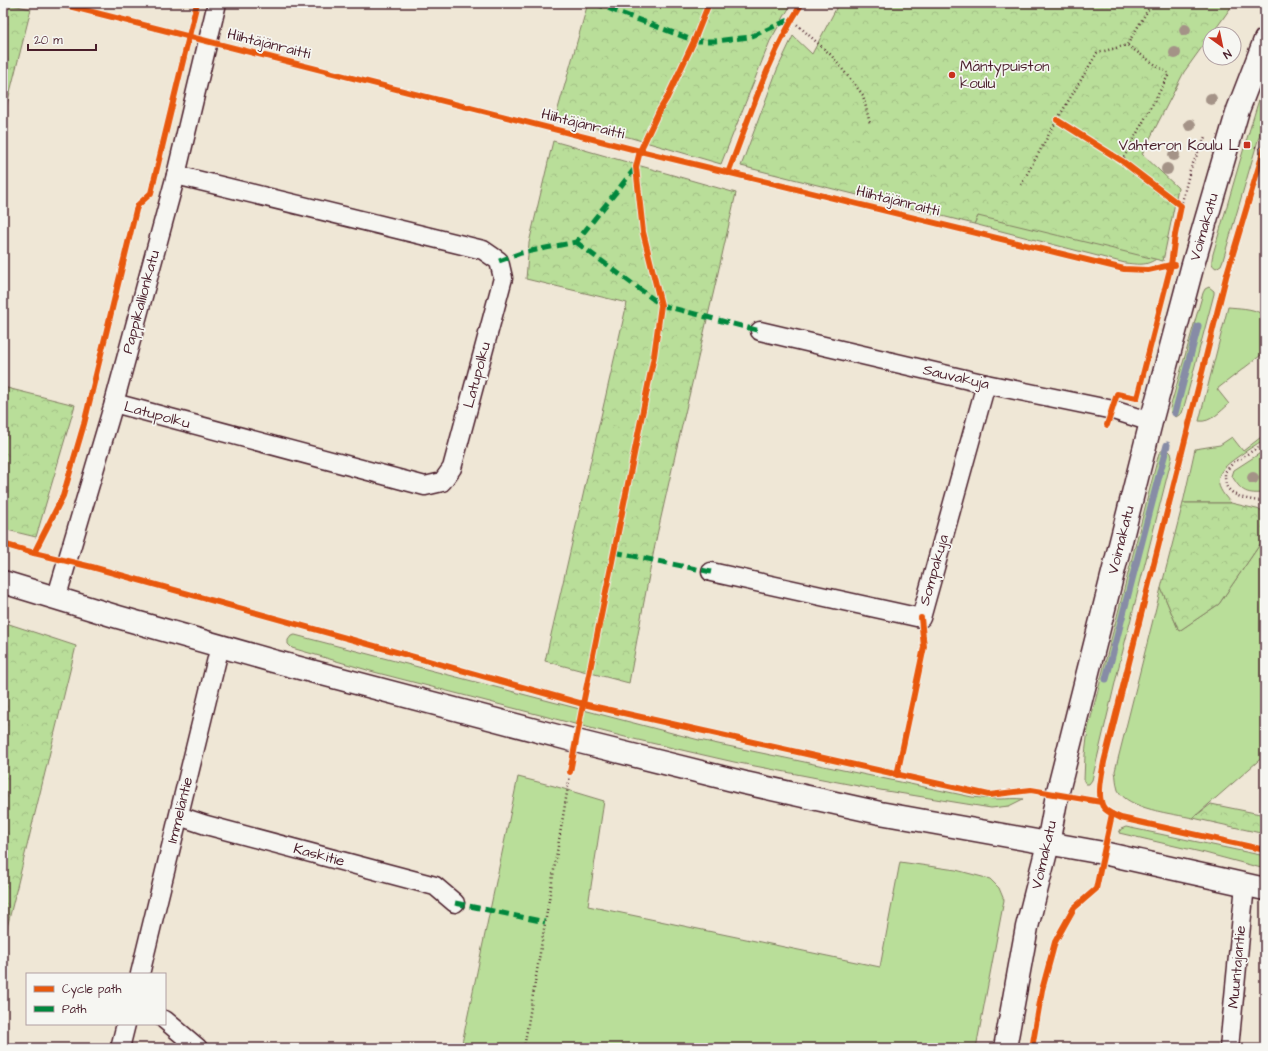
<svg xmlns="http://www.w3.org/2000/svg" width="1268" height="1051" viewBox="0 0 1268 1051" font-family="'Architects Daughter',sans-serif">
  <defs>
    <pattern id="forest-crowns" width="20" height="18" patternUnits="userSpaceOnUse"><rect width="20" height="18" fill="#b9de99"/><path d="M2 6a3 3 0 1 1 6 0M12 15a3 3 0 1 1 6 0" fill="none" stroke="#a1be84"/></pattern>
  </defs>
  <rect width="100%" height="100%" fill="#efe7d6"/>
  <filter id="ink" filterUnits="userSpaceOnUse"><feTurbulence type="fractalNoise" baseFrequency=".025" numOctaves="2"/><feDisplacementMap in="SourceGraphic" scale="8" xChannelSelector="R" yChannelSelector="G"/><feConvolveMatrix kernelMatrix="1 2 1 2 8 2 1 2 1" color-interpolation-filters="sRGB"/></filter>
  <g filter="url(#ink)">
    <g fill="#b9de99" stroke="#827e62">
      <path d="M1265 80V121L1258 140 1223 260 1221 265 1216 268C1210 265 1212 259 1213 254L1240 161Z"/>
      <path d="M988 197 1163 254C1148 266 1143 265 1125 263L974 224Z"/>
      <polygon points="1209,287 1214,291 1214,294 1184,407 1182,413 1176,417 1171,412 1170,408 1203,293 1205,289"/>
      <path d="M1228 307C1238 308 1252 308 1260 313 1268 318 1265 343 1265 352L1217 389 1229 404C1221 411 1210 423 1199 421Z"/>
      <path d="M1265 434V439C1255 445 1246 451 1236 458 1215 473 1212 483 1231 503H1183L1195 449 1220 445 1232 437 1243 451Z"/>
      <polygon points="1164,449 1167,449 1171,453 1172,457 1119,666 1092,780 1089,784 1086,784 1084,781 1085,755 1088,729 1159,453"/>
      <path d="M1265 450V493C1247 494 1242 493 1232 476L1234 470Z"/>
      <path d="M1265 537V755L1193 818C1174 814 1127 809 1118 790 1116 784 1116 776 1115 771L1161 588 1179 631 1219 604Z"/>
      <path d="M295 635 699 740 972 797C981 798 990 799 1000 799 1008 799 1015 798 1023 799L1009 806 991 808 874 789 734 762 625 737 374 672 292 648 288 644V640L291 636Z"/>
      <polygon points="518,777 554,786 604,801 588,906 880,967 900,862 956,870 990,879 999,888 1004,900 976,1048 461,1048"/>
      <polygon points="1126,827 1265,856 1265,869 1205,853 1119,833 1121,829"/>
    </g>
    <g fill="url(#forest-crowns)" stroke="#827e62">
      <polygon points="3,3 31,9 3,120"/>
      <polygon points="588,3 792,3 770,41 721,164 556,116"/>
      <polygon points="839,3 1234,3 1212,34 1210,34 1210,36 1184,72 1142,154 1178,188 1163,261 978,216 974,224 741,166 777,70 793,36 812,54"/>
      <path d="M553 141 736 193C711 308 682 421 657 535 647 584 638 634 629 683L545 661 627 303 526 279 529 243Z"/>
      <polygon points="3,387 75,405 36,537 3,529"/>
      <polygon points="1183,503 1231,503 1265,511 1265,537 1219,604 1179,631 1161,588"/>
      <polygon points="3,622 76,646 3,944"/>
      <polygon points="1211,804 1265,815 1265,834 1193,818"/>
    </g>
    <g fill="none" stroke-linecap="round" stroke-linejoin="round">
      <g stroke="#878ca6" stroke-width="7">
        <polyline points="1175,413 1198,326"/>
        <polyline points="1106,679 1167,445"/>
      </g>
      <defs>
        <g id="street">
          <polyline points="760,331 986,384 1113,410 1151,422"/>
          <polyline points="114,403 425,486 442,482 452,468 503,278 499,261 483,250 176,175"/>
          <polyline points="711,572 921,618 986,384"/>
          <polyline points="56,599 114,403 176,175 217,3"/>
          <polyline points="179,816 206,825 435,886 455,903"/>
          <polyline points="140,974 220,646"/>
          <polyline points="165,1020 198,1048"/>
          <polyline points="120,1048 126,1024"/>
          <polyline points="1229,1048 1245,885"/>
        </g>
        <g id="secondary">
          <polyline points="3,582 118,617 273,661 576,741 745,783 880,813 1103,853 1265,889"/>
          <polyline points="1005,1048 1027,927 1048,844 1057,795 1151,422 1192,268 1238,110 1265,40"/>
        </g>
      </defs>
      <use href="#street" stroke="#4a1f2b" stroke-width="21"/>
      <use href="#secondary" stroke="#4a1f2b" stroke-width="25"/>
      <g stroke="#4a1f2b" stroke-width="2.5" stroke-dasharray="1 3" stroke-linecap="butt">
        <polyline points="791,19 831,55 863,95 870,124"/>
        <polyline points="1251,146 1264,149"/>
        <polyline points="1122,161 1169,74 1127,45"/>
        <polyline points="1021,185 1057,120 1097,53 1127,45 1152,3"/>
        <polyline points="1181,206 1190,170 1205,137"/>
        <path d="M1265 443 1233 463 1225 472C1225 477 1225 483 1227 487 1234 498 1253 501 1265 501"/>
        <polyline points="580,718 654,356 661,305 643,232 636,167 640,151 659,111 667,98 694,41 709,3"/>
        <polyline points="524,1048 572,763"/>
      </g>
      <use href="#street" stroke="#f6f6f2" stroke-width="18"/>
      <use href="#secondary" stroke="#f6f6f2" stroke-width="22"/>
      <g stroke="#00873e" stroke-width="5" stroke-dasharray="10 5" stroke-linecap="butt">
        <polyline points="594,3 687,38 694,41 715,41 750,37 791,19"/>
        <polyline points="576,242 661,305 760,331"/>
        <polyline points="499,261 521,253 576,242 636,167"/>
        <polyline points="614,552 711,572"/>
        <polyline points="455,903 545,922"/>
      </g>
      <defs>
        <g id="cycleway">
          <polyline points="57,3 640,151 1124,269 1148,270 1171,265 1175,265"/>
          <polyline points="1057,120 1122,161 1181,206 1175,235 1171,265 1137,398 1117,394 1107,425"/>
          <path d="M1265 146 1226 277 1104 762C1102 774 1096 798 1104 808 1108 813 1115 815 1121 818L1265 850"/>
          <path d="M728 173C750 116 769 55 802 3"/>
          <polyline points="3,544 34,553 92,567 583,704 989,795 1031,790 1101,802"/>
          <polyline points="34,553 63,496 84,424 136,210 138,205 151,193 197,3"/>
          <polyline points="570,772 583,704 654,356 661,305 643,232 636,167 640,151 659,111 667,98 694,41 709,3"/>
          <polyline points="897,775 924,647 921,618"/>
          <polyline points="1032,1048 1042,990 1055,942 1074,908 1096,889 1112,814"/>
        </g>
      </defs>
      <use href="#cycleway" stroke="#f6f6f2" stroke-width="8"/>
      <use href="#cycleway" stroke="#e8590c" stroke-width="6"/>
    </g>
    <g fill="#a49387">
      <circle cx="1185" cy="30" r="6"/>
      <circle cx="1175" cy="53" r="6"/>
      <circle cx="1211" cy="99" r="6"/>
      <circle cx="1190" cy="125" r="6"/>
      <circle cx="1174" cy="155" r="6"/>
      <circle cx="1167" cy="169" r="6"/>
      <circle cx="1253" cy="478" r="6"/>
    </g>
  </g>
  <g fill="#c8321e" stroke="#f6f6f2" stroke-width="1.5">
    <circle cx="952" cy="75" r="4"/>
    <rect x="1243" y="141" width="8" height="8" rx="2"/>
  </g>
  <g text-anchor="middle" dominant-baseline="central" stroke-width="3.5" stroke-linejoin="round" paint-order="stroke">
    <g font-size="15" fill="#4a1f2b" stroke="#f6f6f2">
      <text transform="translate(269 44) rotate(14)">Hiihtäjänraitti</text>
      <text transform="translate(583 124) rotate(14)">Hiihtäjänraitti</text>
      <text transform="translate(898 201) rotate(14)">Hiihtäjänraitti</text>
      <text transform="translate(1204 227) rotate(-74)">Voimakatu</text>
      <text transform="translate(141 302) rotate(-75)">Pappikallionkatu</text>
      <text transform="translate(477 375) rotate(-75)">Latupolku</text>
      <text transform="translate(956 377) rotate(13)">Sauvakuja</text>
      <text transform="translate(157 415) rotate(15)">Latupolku</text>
      <text transform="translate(1121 540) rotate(-76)">Voimakatu</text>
      <text transform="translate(934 570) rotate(-74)">Sompakuja</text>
      <text transform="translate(180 810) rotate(-76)">Immeläntie</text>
      <text transform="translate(319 855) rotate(15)">Kaskitie</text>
      <text transform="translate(1044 855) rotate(-77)">Voimakatu</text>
      <text transform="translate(1237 967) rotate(-85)">Muuntajantie</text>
    </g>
    <g font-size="15" fill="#4a1f2b" stroke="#f6f6f2" text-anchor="start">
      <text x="960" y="66">Mäntypuiston<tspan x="960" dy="17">koulu</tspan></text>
      <text x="1239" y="145" text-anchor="end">Vahteron Koulu L</text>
    </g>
  </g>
  <rect width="1268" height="1051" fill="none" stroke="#f6f6f2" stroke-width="16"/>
  <rect x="8" y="8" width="1252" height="1035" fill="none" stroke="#4a1f2b" stroke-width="1.5" filter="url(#ink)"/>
  <rect x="26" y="973" width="140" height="52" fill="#f6f6f2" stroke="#b1a0a2"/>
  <rect x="34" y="986" width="20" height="6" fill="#e8590c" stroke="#b1a0a2"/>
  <text x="62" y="993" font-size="12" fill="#4a1f2b">Cycle path</text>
  <rect x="34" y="1006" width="20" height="6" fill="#00873e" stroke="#b1a0a2"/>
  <text x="62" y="1013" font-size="12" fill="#4a1f2b">Path</text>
  <g transform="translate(1222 46) rotate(147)"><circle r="19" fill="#f6f6f2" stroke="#b1a0a2"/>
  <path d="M0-3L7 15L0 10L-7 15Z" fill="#c8321e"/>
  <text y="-6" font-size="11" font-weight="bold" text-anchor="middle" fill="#4a1f2b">N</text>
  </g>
  <path d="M28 44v6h68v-6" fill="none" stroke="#4a1f2b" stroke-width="2"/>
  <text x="34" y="44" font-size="12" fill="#4a1f2b" stroke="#f6f6f2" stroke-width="3" paint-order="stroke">20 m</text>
</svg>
